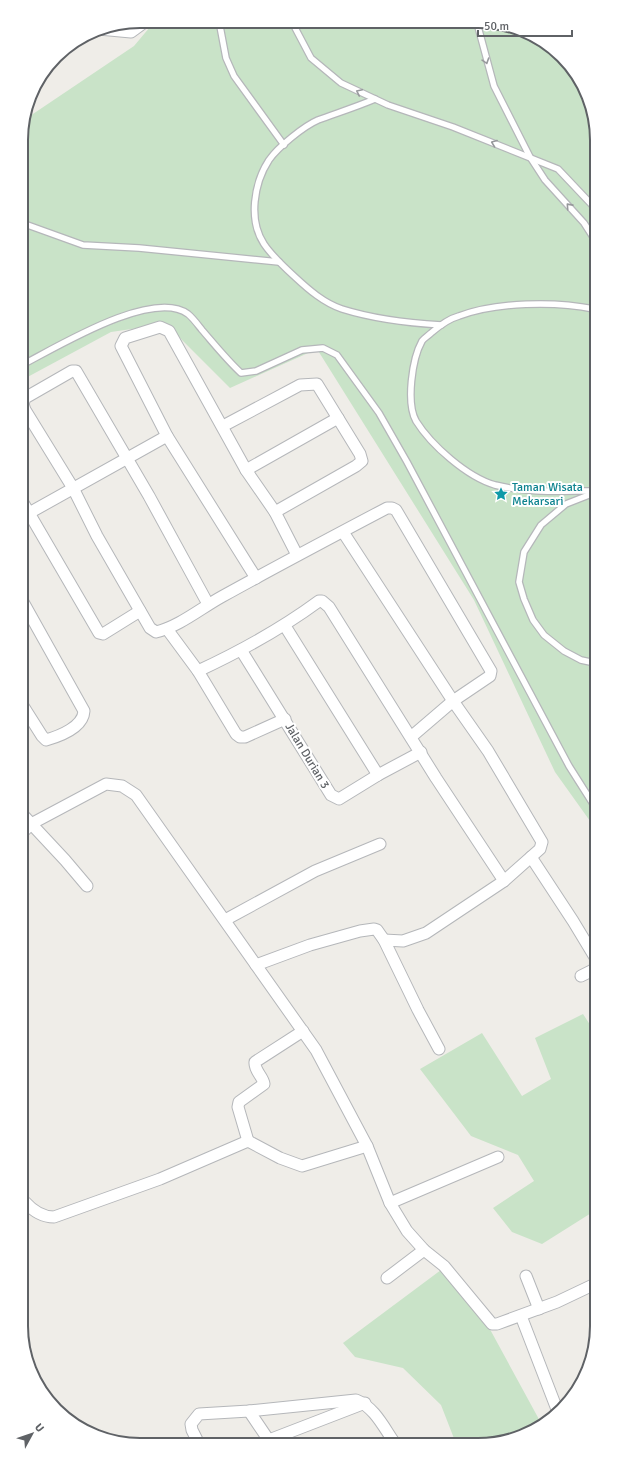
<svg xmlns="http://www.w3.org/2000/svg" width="618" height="1466" viewBox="0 0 618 1466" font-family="Signika,sans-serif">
  <rect width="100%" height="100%" fill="#efede8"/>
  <g fill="#c9e3c8">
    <polygon points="155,21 501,23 531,33 562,56 593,110 595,828 555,772 474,600 317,349 230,388 166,324 111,332 22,380 21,132 24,120 134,46"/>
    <polygon points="583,1014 596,1034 596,1153 590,1157 596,1169 596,1210 542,1244 512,1232 493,1208 534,1181 518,1155 471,1136 420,1069 482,1033 522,1096 551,1079 535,1038"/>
    <path d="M445 1267 462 1278 541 1423 544 1424C518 1445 486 1441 455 1441L441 1405 403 1368 355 1357 343 1343Z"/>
  </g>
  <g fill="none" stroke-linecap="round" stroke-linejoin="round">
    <defs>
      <g id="service">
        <polyline points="219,21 226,58 234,76 284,145"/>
        <polyline points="292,22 311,58 341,83 388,105 453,127 558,169 593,206"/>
        <polyline points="477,23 494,86 530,157 545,180 584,223 593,237"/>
        <path d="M375 99C356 107 337 113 318 120 304 126 278 147 269 160 254 183 248 220 264 244 272 256 284 267 295 277 309 290 324 303 342 309 374 319 407 323 441 325"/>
        <polyline points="22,223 83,245 139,248 279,262"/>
        <path d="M594 309C555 301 496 302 459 316 448 319 439 326 431 333 428 336 424 338 422 341 412 359 406 403 416 421 431 445 467 477 495 485 527 493 561 491 594 491"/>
        <path d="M22 365C57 347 153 288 188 314 193 318 198 325 202 330 215 345 227 360 241 373L256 371 302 350 323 348 337 355 379 413 407 462 569 766 595 807"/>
        <polyline points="594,493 566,504 541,525 524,552 519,582 524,599 533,620 544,635 564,651 581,660 595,663"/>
      </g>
      <g id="minor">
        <polyline points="99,29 131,32 146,21"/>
        <polyline points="223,426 300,385 317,384 360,454 362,461 356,466 275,512"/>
        <polyline points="246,470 338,418"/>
        <polyline points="22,501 99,633 103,634 140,611"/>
        <polyline points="22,517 167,436"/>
        <polyline points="343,532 453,701 488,751 542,842 540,849 504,881 426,933 403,941 384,940"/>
        <polyline points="256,578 167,436 121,346 125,338 160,327 169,331 246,470 275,512 297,555"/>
        <path d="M23 602 84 711C83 727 60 736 46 740L42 736 23 706"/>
        <path d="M208 604 149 496 76 371H72L25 398 23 404 25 410 73 488 97 536 150 628 156 632C180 626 201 608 223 596 277 566 332 537 387 508H392L396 510 491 671 490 676 453 701 411 737"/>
        <polyline points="285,626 378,775"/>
        <polyline points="167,629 198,671 236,734 240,737 245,737 285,719"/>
        <polyline points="241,650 331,795 339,799 378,775 421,752"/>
        <path d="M198 671C241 651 281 629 319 601H322L329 607 436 778 504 881"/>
        <polyline points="23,815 65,860 87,886"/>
        <polyline points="23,832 31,824 106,784 122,786 136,795 316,1050 367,1146 390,1203 407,1231 424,1250 444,1266 492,1324 497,1324 557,1302 597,1283"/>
        <polyline points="531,857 573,921 596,959"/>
        <polyline points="225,920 315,871 380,844"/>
        <polyline points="256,965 310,945 360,931 374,929 377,930 384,940 418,1010 439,1049"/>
        <polyline points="581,976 593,970 596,966"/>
        <path d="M248 1141 238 1107 239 1102 264 1084C263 1076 254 1071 255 1062L303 1031"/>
        <path d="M25 1202C33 1211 42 1217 54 1217L160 1179 248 1141 280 1158 302 1166 367 1146"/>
        <polyline points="390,1203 498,1157"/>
        <polyline points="526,1276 539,1309"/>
        <polyline points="387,1278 424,1250"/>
        <polyline points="521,1316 558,1412"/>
        <polyline points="249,1411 270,1442"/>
        <polyline points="269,1440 365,1403"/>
        <path d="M198 1442 192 1430 191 1424 199 1414 249 1411 356 1400C374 1407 383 1426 394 1442"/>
      </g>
    </defs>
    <use href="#service" stroke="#b5b7ba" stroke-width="8"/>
    <use href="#minor" stroke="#b5b7ba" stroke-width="13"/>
    <use href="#service" stroke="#fff" stroke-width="5.5"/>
    <use href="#minor" stroke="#fff" stroke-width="11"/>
  </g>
  <defs><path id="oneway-chevron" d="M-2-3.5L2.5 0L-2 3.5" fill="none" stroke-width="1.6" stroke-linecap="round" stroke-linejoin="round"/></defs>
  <g stroke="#97999c">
    <use href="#oneway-chevron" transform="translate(486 61) rotate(72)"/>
    <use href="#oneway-chevron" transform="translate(359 92) rotate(-155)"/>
    <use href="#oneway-chevron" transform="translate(494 143) rotate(-159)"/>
    <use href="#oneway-chevron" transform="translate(569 206) rotate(-132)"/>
  </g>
  <defs>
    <symbol id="sight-bare" viewBox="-9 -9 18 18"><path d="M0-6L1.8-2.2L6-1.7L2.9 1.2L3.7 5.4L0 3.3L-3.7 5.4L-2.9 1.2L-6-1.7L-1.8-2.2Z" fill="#0f9aa8" stroke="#fff" stroke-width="2.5" paint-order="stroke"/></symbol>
  </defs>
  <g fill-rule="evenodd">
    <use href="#sight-bare" x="491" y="484" width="20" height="20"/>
  </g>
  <g text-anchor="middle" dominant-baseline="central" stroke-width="4" stroke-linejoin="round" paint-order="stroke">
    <g font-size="12" fill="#0d838f" stroke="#fff" text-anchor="start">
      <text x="512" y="487">Taman Wisata<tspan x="512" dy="14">Mekarsari</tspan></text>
    </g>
    <g font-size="12" fill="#5f6266" stroke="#fff">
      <text transform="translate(307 756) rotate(59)">Jalan Durian 3</text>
    </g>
  </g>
  <path d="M0 0H618V1466H0ZM140 28H478A112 112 0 0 1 590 140V1326A112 112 0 0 1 478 1438H140A112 112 0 0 1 28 1326V140A112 112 0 0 1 140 28Z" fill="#fff" fill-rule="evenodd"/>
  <path fill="none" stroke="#5f6266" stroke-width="2" d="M140 28H478A112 112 0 0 1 590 140V1326A112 112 0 0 1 478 1438H140A112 112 0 0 1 28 1326V140A112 112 0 0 1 140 28Z"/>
  <g transform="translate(32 1434) rotate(50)" stroke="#ffffff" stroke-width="3" paint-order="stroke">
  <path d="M0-3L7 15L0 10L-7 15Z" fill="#5f6266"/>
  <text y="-6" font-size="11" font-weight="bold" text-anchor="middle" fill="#5f6266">U</text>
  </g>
  <path d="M478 30v6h94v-6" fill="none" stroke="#5f6266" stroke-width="2"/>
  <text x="484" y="30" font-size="12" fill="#5f6266" stroke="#ffffff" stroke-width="3" paint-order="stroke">50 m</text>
</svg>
